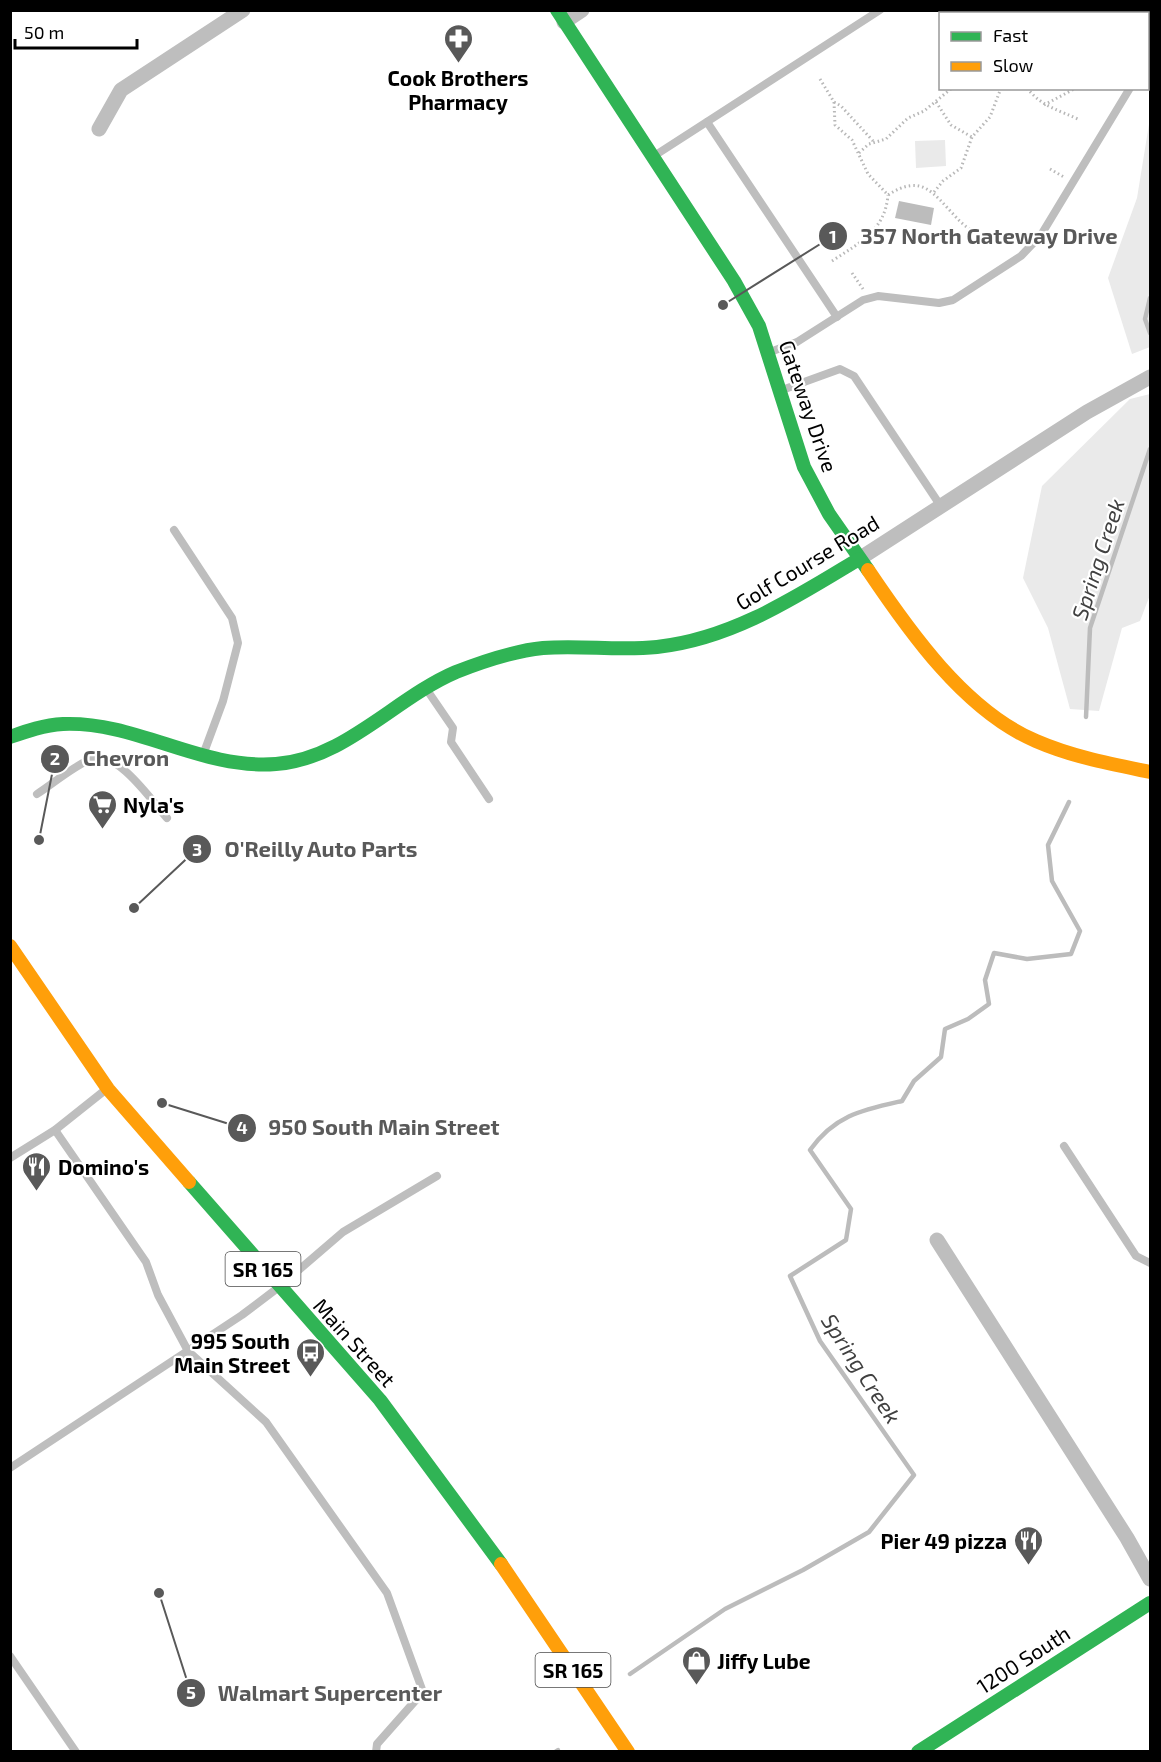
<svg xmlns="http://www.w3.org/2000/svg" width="1161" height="1762" viewBox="0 0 1161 1762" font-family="'Exo 2',sans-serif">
  <rect width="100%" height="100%" fill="#fff"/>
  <g fill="#eaeaea">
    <polygon points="1150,118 1150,347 1132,354 1108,278 1137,198"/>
    <polygon points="945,140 946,166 916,168 915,141"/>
    <polygon points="1150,394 1150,595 1140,621 1122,628 1099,711 1070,709 1048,628 1023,578 1042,486 1130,399"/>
  </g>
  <polygon fill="#bcbcbc" points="899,201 934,208 931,225 895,218"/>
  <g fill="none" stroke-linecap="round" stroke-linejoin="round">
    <g stroke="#bcbcbc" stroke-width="4.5">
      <polyline points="1150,298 1145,319 1150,333"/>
      <polyline points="1086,717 1090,628 1150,449"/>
      <path d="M630 1674 725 1609 803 1570 869 1532 914 1475 820 1341 790 1276 846 1240 851 1209 810 1150C835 1115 862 1110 902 1101L914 1081 941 1057 945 1029 968 1019 989 1004 985 980 994 953 1027 959 1071 954 1080 931 1052 881 1048 845 1069 802"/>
      <polyline points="555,1752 558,1750"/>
    </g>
    <g stroke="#b8b8b8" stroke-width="3" stroke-dasharray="1.5 3" stroke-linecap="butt">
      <polyline points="971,10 973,14"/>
      <polyline points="820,79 834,102 841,106 874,142"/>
      <path d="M1027 88C1042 107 1059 110 1080 120"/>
      <path d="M834 102 835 125 852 140 868 174 888 195C922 173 933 193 955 216 965 228 980 236 994 244"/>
      <polyline points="936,102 951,125 972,137"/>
      <polyline points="1044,105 1076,88"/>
      <polyline points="859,153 869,144 886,139 908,118 924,111 952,88"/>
      <polyline points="1050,169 1064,177"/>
      <polyline points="934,192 943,181 961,168 972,137 990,117 1001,88"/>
      <path d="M832 261C859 243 885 231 888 195"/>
      <polyline points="852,273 863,289"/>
    </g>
    <g stroke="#bebebe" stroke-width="8">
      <polyline points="1104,10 1105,14"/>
      <polyline points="707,122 837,317"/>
      <polyline points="654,156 880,10"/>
      <polyline points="770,352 797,342 863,300 878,296 939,303 953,300 1021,256 1041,235 1130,88"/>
      <polyline points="782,390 840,369 854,376 940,505"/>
      <polyline points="174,530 232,618 238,643 223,701 203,755"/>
      <polyline points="427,690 453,728 451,742 489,799"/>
      <path d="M37 794C54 783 72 767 91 759 116 748 152 801 167 818"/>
      <polyline points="55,1130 146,1262 158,1295 188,1351 266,1422 387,1593 423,1692 377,1744 376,1752"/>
      <polyline points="1064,1146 1136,1256 1150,1263"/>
      <polyline points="10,1158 55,1130 104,1091"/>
      <polyline points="10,1468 242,1315 279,1287 343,1232 437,1176"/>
      <polyline points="10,1656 76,1752"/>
    </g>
    <g stroke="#bebebe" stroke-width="15">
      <polyline points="564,22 582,10"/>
      <polyline points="99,129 121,90 243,10"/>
      <polyline points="859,559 1087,412 1150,377"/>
      <polyline points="937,1240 1127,1538 1150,1579"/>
    </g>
    <g stroke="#30b455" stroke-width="14">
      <polyline points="557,10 734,281 759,326 804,467 829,514 868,570"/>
      <path d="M10 737C27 731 44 725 63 724 137 721 201 770 276 764 345 759 395 698 456 672 484 661 513 651 543 648 581 645 619 651 657 647 732 639 796 597 859 559"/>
      <polyline points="189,1182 380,1400 501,1564"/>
      <polyline points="918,1752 1150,1603"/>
    </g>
    <g stroke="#ff9f0a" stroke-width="14">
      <path d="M868 570C909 631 965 711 1036 741 1073 757 1111 764 1150 772"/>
      <polyline points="10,946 108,1089 189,1182"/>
      <polyline points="501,1564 628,1752"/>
    </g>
  </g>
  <defs>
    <symbol id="pharmacy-pin" viewBox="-11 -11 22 30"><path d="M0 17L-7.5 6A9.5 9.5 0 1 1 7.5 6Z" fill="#595959" stroke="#fff"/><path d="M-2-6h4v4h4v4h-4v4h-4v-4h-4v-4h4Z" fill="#fff"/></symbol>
    <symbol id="supermarket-pin" viewBox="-11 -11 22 30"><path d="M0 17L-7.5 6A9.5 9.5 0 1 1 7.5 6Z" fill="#595959" stroke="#fff"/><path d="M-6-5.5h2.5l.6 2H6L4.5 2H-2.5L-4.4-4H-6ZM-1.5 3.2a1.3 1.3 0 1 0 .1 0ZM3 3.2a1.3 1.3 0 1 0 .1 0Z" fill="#fff"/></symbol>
    <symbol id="restaurant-pin" viewBox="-11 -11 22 30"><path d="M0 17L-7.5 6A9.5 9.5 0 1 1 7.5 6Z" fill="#595959" stroke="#fff"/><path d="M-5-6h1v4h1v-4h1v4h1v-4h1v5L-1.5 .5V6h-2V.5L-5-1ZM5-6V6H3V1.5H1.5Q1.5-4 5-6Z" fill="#fff"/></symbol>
    <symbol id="bus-pin" viewBox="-11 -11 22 30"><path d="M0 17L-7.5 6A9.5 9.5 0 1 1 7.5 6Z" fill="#595959" stroke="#fff"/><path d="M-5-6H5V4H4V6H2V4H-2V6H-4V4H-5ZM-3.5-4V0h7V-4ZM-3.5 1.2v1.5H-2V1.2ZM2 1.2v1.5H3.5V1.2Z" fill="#fff"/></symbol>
    <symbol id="shop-pin" viewBox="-11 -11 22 30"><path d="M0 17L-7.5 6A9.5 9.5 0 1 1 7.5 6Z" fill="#595959" stroke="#fff"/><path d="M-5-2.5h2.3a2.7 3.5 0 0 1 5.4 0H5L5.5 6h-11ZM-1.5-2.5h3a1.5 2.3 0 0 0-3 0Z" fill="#fff"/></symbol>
  </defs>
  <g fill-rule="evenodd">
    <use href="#pharmacy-pin" x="442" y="22" width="33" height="45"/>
    <use href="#supermarket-pin" x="86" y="788" width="33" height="45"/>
    <use href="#restaurant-pin" x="20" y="1150" width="33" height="45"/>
    <use href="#bus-pin" x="294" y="1336" width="33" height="45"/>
    <use href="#restaurant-pin" x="1012" y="1524" width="33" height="45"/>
    <use href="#shop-pin" x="680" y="1644" width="33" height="45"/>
  </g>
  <g text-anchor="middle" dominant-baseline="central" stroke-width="4.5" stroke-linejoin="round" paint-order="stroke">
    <g fill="#fff" stroke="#4c4c4c" stroke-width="1.5">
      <rect x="225.5" y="1252" width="75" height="34" rx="4.5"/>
      <rect x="535.5" y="1653" width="75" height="34" rx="4.5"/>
    </g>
    <g font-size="20" font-weight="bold" fill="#000">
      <text x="263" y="1269">SR 165</text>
      <text x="573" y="1670">SR 165</text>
    </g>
    <g font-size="21" font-weight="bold" fill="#000" stroke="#fff" text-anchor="start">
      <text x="458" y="77" text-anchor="middle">Cook Brothers<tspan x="458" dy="24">Pharmacy</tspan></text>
      <text x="123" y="804">Nyla's</text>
      <text x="58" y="1166">Domino's</text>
      <text x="290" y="1340" text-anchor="end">995 South<tspan x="290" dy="24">Main Street</tspan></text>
      <text x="1007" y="1540" text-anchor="end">Pier 49 pizza</text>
      <text x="717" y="1660">Jiffy Lube</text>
    </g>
    <g font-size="21" fill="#000" stroke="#fff">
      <text transform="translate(809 406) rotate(71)">Gateway Drive</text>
      <text transform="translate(807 562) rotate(-31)">Golf Course Road</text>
      <text transform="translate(355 1342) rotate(48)">Main Street</text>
      <text transform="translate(1023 1659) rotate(-33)">1200 South</text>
    </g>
    <g font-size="22" font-style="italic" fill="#404040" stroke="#fff">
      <text transform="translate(1097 559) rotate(-72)">Spring Creek</text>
      <text transform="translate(862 1368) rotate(57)">Spring Creek</text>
    </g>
  </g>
  <path fill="none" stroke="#595959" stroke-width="2" d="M723 305L833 236M39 840L55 759M134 908L197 849M162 1103L242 1128M159 1593L191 1693"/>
  <g fill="#595959" stroke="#fff" stroke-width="2">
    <circle cx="723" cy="305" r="6"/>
    <circle cx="39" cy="840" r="6"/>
    <circle cx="134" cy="908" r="6"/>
    <circle cx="162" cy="1103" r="6"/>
    <circle cx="159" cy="1593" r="6"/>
    <circle cx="833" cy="236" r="15"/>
    <circle cx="55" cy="759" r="15"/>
    <circle cx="197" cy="849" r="15"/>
    <circle cx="242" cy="1128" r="15"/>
    <circle cx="191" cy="1693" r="15"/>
  </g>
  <g font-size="18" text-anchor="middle" font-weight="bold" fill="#fff">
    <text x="833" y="243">1</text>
    <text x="55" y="765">2</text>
    <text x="197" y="856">3</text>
    <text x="242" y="1134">4</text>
    <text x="191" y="1699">5</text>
  </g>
  <g font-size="22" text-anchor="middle" font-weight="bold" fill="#595959" stroke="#fff" stroke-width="4.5" stroke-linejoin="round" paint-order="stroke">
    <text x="989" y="244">357 North Gateway Drive</text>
    <text x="126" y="766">Chevron</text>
    <text x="321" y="857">O'Reilly Auto Parts</text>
    <text x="384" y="1135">950 South Main Street</text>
    <text x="330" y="1701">Walmart Supercenter</text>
  </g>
  <rect width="1161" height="1762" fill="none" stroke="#000000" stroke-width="24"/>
  <rect x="939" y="12" width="210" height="78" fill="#ffffff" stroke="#999999" stroke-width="1.5"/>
  <rect x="951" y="32" width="30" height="9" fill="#30b455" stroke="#999999" stroke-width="1.5"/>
  <text x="993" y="42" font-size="18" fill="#000000">Fast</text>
  <rect x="951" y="62" width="30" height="9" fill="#ff9f0a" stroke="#999999" stroke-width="1.5"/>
  <text x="993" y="72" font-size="18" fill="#000000">Slow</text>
  <path d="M15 39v9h122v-9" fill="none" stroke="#000000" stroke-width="3"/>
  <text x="24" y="39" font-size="18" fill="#000000" stroke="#ffffff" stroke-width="4.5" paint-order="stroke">50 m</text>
</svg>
